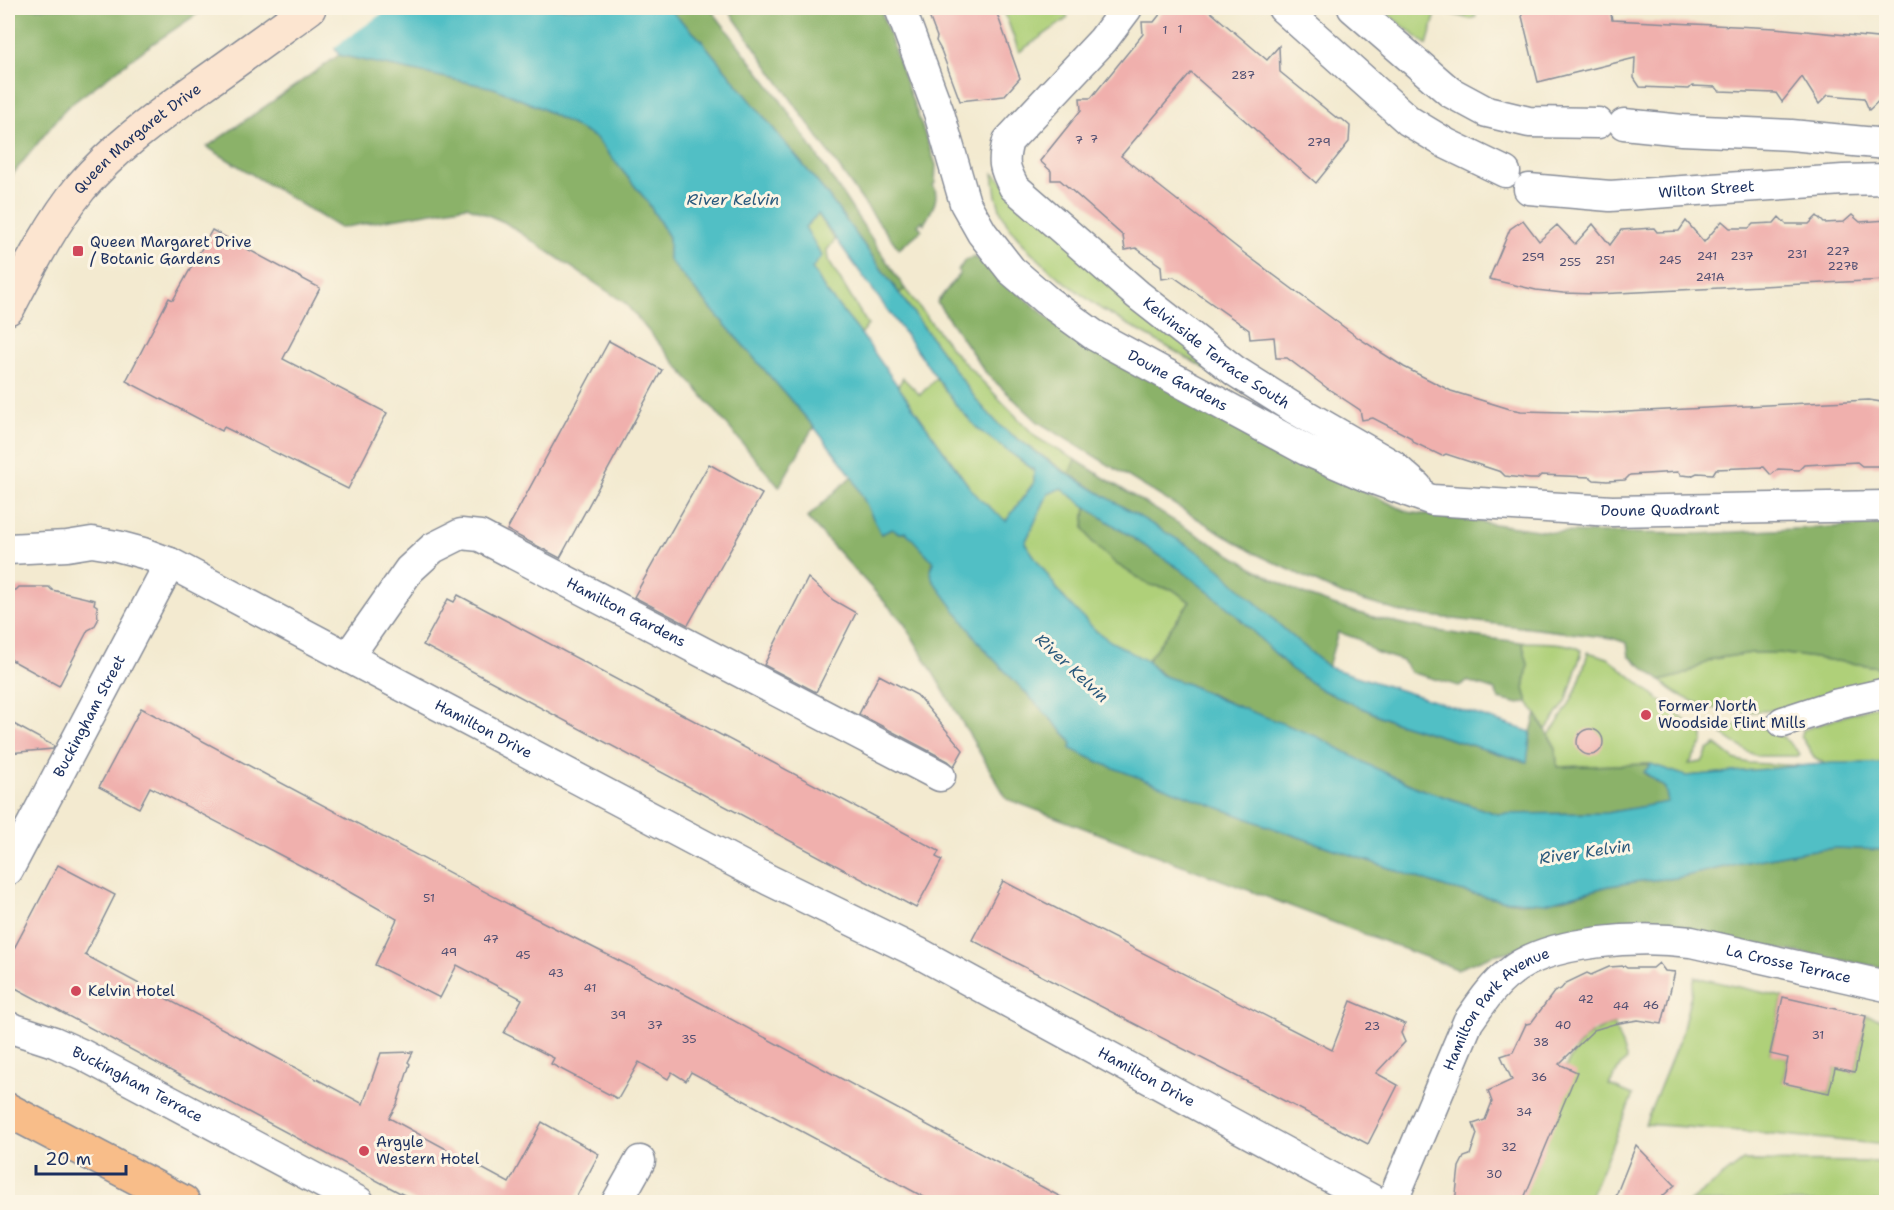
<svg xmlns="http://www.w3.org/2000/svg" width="1894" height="1210" viewBox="0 0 1894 1210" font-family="'Shantell Sans',sans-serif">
  <rect width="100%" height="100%" fill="#fcf5e5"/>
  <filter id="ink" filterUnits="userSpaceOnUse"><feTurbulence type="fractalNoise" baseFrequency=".0167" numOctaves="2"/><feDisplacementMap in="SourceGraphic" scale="12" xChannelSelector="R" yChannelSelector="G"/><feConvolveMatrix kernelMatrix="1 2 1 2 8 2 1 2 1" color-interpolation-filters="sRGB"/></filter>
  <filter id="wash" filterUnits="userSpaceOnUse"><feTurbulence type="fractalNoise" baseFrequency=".008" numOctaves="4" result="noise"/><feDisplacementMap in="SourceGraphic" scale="24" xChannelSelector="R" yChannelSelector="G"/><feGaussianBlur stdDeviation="1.35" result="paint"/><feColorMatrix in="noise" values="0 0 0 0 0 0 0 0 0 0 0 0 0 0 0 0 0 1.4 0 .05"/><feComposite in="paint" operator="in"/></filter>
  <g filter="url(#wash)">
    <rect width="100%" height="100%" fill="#f3ead0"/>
    <g fill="#afd079" stroke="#65806c" stroke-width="1.5">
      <polygon points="1003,8 1064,8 1068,18 1019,52"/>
      <polygon points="1380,8 1474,8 1476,17 1470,19 1437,10 1427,45"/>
      <polygon points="993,173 1250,394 1101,309 1053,273 1026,247 1008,225 1001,212 996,196"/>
      <polygon points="818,214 835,240 827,250 828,260 868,325 861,334 825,290 812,268 805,227"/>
      <polygon points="905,289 954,352 1037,438 1076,460 1069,474 1001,427 978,402 899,293"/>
      <polygon points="903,378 920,395 936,378 957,406 979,430 1034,470 1034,482 1006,521 981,500 970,488 898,386"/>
      <path d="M1061 488 1086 507 1084 528 1150 585 1172 589 1190 602 1147 661C1130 653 1113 645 1099 633 1068 609 1047 574 1025 543L1048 494Z"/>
      <path d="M1522 642C1538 643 1571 641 1582 651L1566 702 1546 730 1528 702 1524 689 1528 664Z"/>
      <path d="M1588 652 1608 658 1703 735V742L1689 764 1702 762 1708 750 1716 745 1734 759 1748 763 1807 766 1686 776 1651 764 1557 767 1556 748 1549 735C1571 705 1579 688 1588 652Z"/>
      <path d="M1751 653H1779L1886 668V686C1817 702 1721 737 1661 681L1683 675 1713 659Z"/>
      <polygon points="1886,702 1886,763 1825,764 1814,757 1801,736 1803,730"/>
      <path d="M1748 724C1772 729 1783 734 1800 754L1798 756H1758L1748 752 1723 735C1726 724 1738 725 1748 724Z"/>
      <polygon points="1695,977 1783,997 1770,1053 1788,1058 1783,1082 1829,1093 1835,1068 1855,1072 1866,1016 1886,1020 1886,1145 1754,1132 1645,1124 1682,1033"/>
      <path d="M1614 1024 1627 1060 1620 1066 1609 1085 1633 1095 1588 1202H1522L1565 1068C1579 1042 1585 1033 1614 1024Z"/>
      <polygon points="1743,1161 1886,1162 1886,1202 1689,1202"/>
    </g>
    <g fill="#8bb269" stroke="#537064" stroke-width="1.5">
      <polygon points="8,8 206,8 148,47 66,108 8,180"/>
      <polygon points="668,8 710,8 779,98 905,289 899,293 826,193 701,40"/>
      <path d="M727 8H880L902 72 936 165 935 183 933 185C941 198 931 211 924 224L922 221 918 225 922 230 899 249 864 203Z"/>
      <polygon points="339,55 494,88 541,108 596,138 647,201 669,237 669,260 815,428 811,431 779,487 625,303 504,222 467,206 340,228 207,147"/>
      <polygon points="974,257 978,259 1052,321 1266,444 1408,512 1551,532 1699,534 1886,524 1886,668 1779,653 1751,653 1713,659 1683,675 1661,681 1629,656 1627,643 1612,638 1404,613 1343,595 1254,553 1038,422 986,373 937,302 960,273 958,271 965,260"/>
      <path d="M1076 460C1126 492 1177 523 1228 553 1254 568 1280 585 1308 596 1377 623 1450 635 1522 642L1528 664 1524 689 1528 702 1519 704 1499 699 1495 690 1467 681 1459 686 1410 672 1403 661 1375 652 1358 639 1338 632 1328 667 1285 630 1213 563 1069 474Z"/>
      <polygon points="852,476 881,534 892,529 899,533 908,533 933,561 931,570 983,648 1069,738 1072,744 1071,749 1267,826 1447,888 1501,900 1519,903 1559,900 1609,886 1640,881 1677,878 1741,863 1806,851 1836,848 1886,850 1886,968 1749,944 1555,942 1493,955 1457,969 1007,799 904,623 807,518"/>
      <polygon points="1086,507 1180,569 1232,611 1291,669 1322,690 1391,721 1526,762 1531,732 1536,714 1556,748 1557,767 1651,764 1644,773 1665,788 1669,802 1606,813 1496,814 1418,788 1188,684 1165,677 1147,661 1190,602 1172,589 1150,585 1116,564 1092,542 1084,528"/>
    </g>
    <path fill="#51bfc5" stroke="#367792" stroke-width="1.5" fill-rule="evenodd" d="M309 8H668L701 40 826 193 978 402 1001 427 1061 470 1192 548 1213 563 1285 630 1328 667 1531 732 1527 762 1391 721 1322 690 1291 669 1232 611 1180 569 1086 507 1061 488 1048 494 1025 543 1062 596 1097 632 1112 642 1147 661 1161 675 1188 684 1221 700 1318 737 1369 765 1418 788 1497 814 1606 813 1668 802 1665 788 1644 772 1651 764 1686 776 1833 763H1886V850L1836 848 1806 851 1741 863 1677 878 1640 881 1609 886 1545 903 1501 900 1447 888 1267 826 1103 764 1071 749 1072 744 1069 738 983 648 932 579 931 570 934 562 931 559 906 532 900 533 892 529 881 534 852 476 815 428 669 260V237L647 201 596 138 541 108 494 88 339 55ZM818 214 957 406 979 430 1034 470V483L1006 521 981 500 970 488 861 334 825 290 812 268 822 256 805 227Z"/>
    <polygon fill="#f3ead0" points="306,8 390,8 332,49"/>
    <g id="blocks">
      <g fill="#f0b0ad">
        <polygon points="926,8 995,8 1020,78 1004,96 960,101 941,50 936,41 937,37"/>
        <polygon points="1165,8 1206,8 1267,60 1279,46 1280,72 1338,119 1342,119 1350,126 1349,142 1316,183 1191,73 1121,156 1244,253 1360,339 1404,367 1451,391 1510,409 1521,411 1606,413 1869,400 1887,403 1887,466 1862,466 1857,462 1804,465 1799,470 1778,469 1771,475 1764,467 1716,469 1713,474 1697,473 1691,476 1681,475 1678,472 1630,475 1625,480 1607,481 1594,480 1590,477 1541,475 1537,479 1530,479 1505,476 1501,472 1446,454 1442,456 1413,442 1410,437 1373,418 1362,420 1360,410 1327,388 1287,358 1276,358 1274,337 1250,339 1249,330 1174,277 1162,279 1161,266 1136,248 1125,250 1123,236 1060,180 1051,180 1051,171 1040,161 1081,110 1080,98 1091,98 1143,34 1142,22 1154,22"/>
        <polygon points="1520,8 1610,8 1612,20 1775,28 1887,39 1887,93 1869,110 1864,98 1828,95 1819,104 1802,77 1782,102 1776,93 1719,91 1716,87 1692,86 1689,89 1640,87 1634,78 1635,58 1538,82"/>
        <polygon points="1852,215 1860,222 1887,220 1887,280 1597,294 1563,293 1536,290 1489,279 1510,229 1523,220 1539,241 1557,225 1575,244 1593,224 1610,245 1621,230 1654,228 1657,232 1679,231 1686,221 1704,242 1722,221 1730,228 1749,228 1753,224 1774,223 1779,217 1786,224 1809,224 1817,216 1824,223 1844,222"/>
        <polygon points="212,230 320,288 283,359 387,413 348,489 224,427 222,431 126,381 169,298 173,300"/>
        <polygon points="609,341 662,370 560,558 507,530"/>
        <polygon points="709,464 762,494 688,625 634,597"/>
        <polygon points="808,578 833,600 856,613 816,692 764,665"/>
        <polygon points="19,587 49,587 52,590 95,600 94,604 97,606 98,620 94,627 88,630 59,686 8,658 8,590 16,590"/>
        <polygon points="458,595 939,851 936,857 942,860 916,908 423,645 448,599 454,602"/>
        <polygon points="879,675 917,695 963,750 954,766 948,761 859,714"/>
        <polygon points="141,708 525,913 675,989 1072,1203 935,1203 691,1072 686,1081 672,1072 668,1079 639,1062 618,1099 551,1064 554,1058 504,1033 522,999 457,965 440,998 375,965 397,919 332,882 150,787 139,808 99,787"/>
        <polygon points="8,721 54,746 53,749 8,753"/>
        <circle cx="1590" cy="742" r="13"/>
        <polygon points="58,865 115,895 85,955 363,1104 381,1053 413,1052 408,1062 410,1064 397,1104 389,1118 509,1183 542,1122 599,1154 573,1203 419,1203 8,984 8,960"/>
        <polygon points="1003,881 1332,1050 1351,1001 1405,1024 1401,1033 1405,1042 1376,1073 1398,1085 1368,1144 972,940"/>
        <polygon points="1659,963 1665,971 1675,972 1662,1024 1638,1020 1614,1024 1594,1030 1559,1064 1577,1072 1522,1203 1455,1203 1459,1167 1464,1157 1470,1155 1477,1134 1473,1124 1485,1120 1492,1102 1488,1091 1512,1080 1501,1056 1513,1052 1526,1024 1531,1023 1554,992 1561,989 1566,983 1587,973 1591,975 1609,967 1624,966 1627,968 1653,968"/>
        <polygon points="1783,997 1866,1016 1855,1072 1835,1068 1829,1093 1783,1083 1788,1058 1770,1054"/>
        <polygon points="1636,1145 1675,1185 1655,1203 1613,1203"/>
      </g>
    </g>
  </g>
  <g filter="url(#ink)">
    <use href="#blocks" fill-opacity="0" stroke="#878c97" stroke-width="1.5"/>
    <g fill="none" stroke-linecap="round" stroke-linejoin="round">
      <defs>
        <g id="street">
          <path id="s1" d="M900 8 939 113 965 203 982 233 1011 270 1046 300 1094 335 1306 450 1368 477 1432 500 1612 511 1886 506"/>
          <path id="s2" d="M1127 8 1103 40 1008 141C1002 162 1004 168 1014 187L1138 295 1235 371 1295 409 1392 465 1417 487"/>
          <polyline points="1283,8 1409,121 1447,144 1505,172"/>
          <polyline points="1353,8 1450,92 1487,112 1529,122 1598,123"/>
          <polyline points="1624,124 1682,130 1791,135 1886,144"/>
          <path id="s3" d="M1529 189 1610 196 1843 180 1886 179"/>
          <path id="s4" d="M8 549 67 546 92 542 117 546 143 553 170 563 769 880 917 952 1376 1202"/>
          <path id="s5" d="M348 657 409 570 433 548 461 534 480 536 940 776"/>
          <polyline points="1783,722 1838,704 1886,693"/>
          <path id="s6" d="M8 870 170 563"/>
          <path id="s7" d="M8 1027 54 1042 83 1055 359 1202"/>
          <polyline points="617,1202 640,1161"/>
          <path id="s8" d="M1392 1202 1468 1022C1480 1005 1492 986 1509 973 1549 939 1641 936 1691 942L1886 986"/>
        </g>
        <g id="secondary">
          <path id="s9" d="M8 308C30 266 51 224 81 187 115 147 156 118 199 87 236 61 273 34 309 8"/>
        </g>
        <polyline id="primary" points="8,1110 183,1202"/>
      </defs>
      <use href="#street" stroke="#878c97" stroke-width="33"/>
      <use href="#secondary" stroke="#878c97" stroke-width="36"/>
      <use href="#primary" stroke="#878c97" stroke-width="36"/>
      <use href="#street" stroke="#fff" stroke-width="30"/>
      <use href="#secondary" stroke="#fce5d0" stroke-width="33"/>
      <use href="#primary" stroke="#f8bd89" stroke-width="33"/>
    </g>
  </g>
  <g fill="#d1495b" stroke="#fcf5e5" stroke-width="2">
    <rect x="72" y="245" width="12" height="12" rx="3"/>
    <circle cx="1646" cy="715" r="6"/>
    <circle cx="76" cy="991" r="6"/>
    <circle cx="364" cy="1151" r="6"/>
  </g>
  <g text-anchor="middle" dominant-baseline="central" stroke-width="6" stroke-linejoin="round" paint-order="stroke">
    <g font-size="12" fill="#504f72">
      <text x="1180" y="29">1</text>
      <text x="1165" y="30">1</text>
      <text x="1243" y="75">287</text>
      <text x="1094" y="139">7</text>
      <text x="1079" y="140">7</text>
      <text x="1319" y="142">279</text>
      <text x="1838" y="251">227</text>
      <text x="1797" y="254">231</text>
      <text x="1707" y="256">241</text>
      <text x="1742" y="256">237</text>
      <text x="1533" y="257">259</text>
      <text x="1605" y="260">251</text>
      <text x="1670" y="260">245</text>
      <text x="1570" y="262">255</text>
      <text x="1843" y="266">227B</text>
      <text x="1710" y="277">241A</text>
      <text x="429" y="898">51</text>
      <text x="491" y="939">47</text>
      <text x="449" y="952">49</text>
      <text x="523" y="955">45</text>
      <text x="556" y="973">43</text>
      <text x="590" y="988">41</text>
      <text x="1586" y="999">42</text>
      <text x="1651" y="1005">46</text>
      <text x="1621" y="1006">44</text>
      <text x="618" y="1015">39</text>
      <text x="655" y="1025">37</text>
      <text x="1563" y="1025">40</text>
      <text x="1372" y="1026">23</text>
      <text x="1818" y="1035">31</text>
      <text x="689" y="1039">35</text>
      <text x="1541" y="1042">38</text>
      <text x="1539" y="1077">36</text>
      <text x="1524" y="1112">34</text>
      <text x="1509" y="1147">32</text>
      <text x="1494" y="1174">30</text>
    </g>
    <g font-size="15" fill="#1b2f5e" stroke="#fcf5e5">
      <text stroke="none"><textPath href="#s9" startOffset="216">Queen Margaret Drive</textPath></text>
      <text stroke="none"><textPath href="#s3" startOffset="178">Wilton Street</textPath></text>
      <text stroke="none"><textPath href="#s2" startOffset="489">Kelvinside Terrace South</textPath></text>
      <text stroke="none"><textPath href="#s1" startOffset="488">Doune Gardens</textPath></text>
      <text stroke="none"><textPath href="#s1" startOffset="998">Doune Quadrant</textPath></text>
      <text stroke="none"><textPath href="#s5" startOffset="354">Hamilton Gardens</textPath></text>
      <text stroke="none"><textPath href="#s6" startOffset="174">Buckingham Street</textPath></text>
      <text stroke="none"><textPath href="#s4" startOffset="520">Hamilton Drive</textPath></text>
      <text stroke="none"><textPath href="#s8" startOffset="548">La Crosse Terrace</textPath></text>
      <text stroke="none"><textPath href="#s8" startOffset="224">Hamilton Park Avenue</textPath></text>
      <text stroke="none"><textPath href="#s4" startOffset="1269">Hamilton Drive</textPath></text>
      <text stroke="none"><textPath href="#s7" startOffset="142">Buckingham Terrace</textPath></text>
    </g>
    <g font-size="15" fill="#1b2f5e" stroke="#fcf5e5" text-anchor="start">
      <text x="90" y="242">Queen Margaret Drive<tspan x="90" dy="17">/ Botanic Gardens</tspan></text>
      <text x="1658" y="706">Former North<tspan x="1658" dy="17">Woodside Flint Mills</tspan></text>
      <text x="88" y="991">Kelvin Hotel</text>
      <text x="376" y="1142">Argyle<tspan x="376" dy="17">Western Hotel</tspan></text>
    </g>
    <g font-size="16" font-style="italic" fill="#2b5a7d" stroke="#fcf5e5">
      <text x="733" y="199">River Kelvin</text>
      <text transform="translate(1072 668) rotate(43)">River Kelvin</text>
      <text transform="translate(1585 852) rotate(-8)">River Kelvin</text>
    </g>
  </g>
  <rect width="1894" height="1210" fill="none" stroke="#fcf5e5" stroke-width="30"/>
  <path d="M36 1165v9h90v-9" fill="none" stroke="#1b2f5e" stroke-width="3"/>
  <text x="45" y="1165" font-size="18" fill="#1b2f5e" stroke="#fcf5e5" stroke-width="4.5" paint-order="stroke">20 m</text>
</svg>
